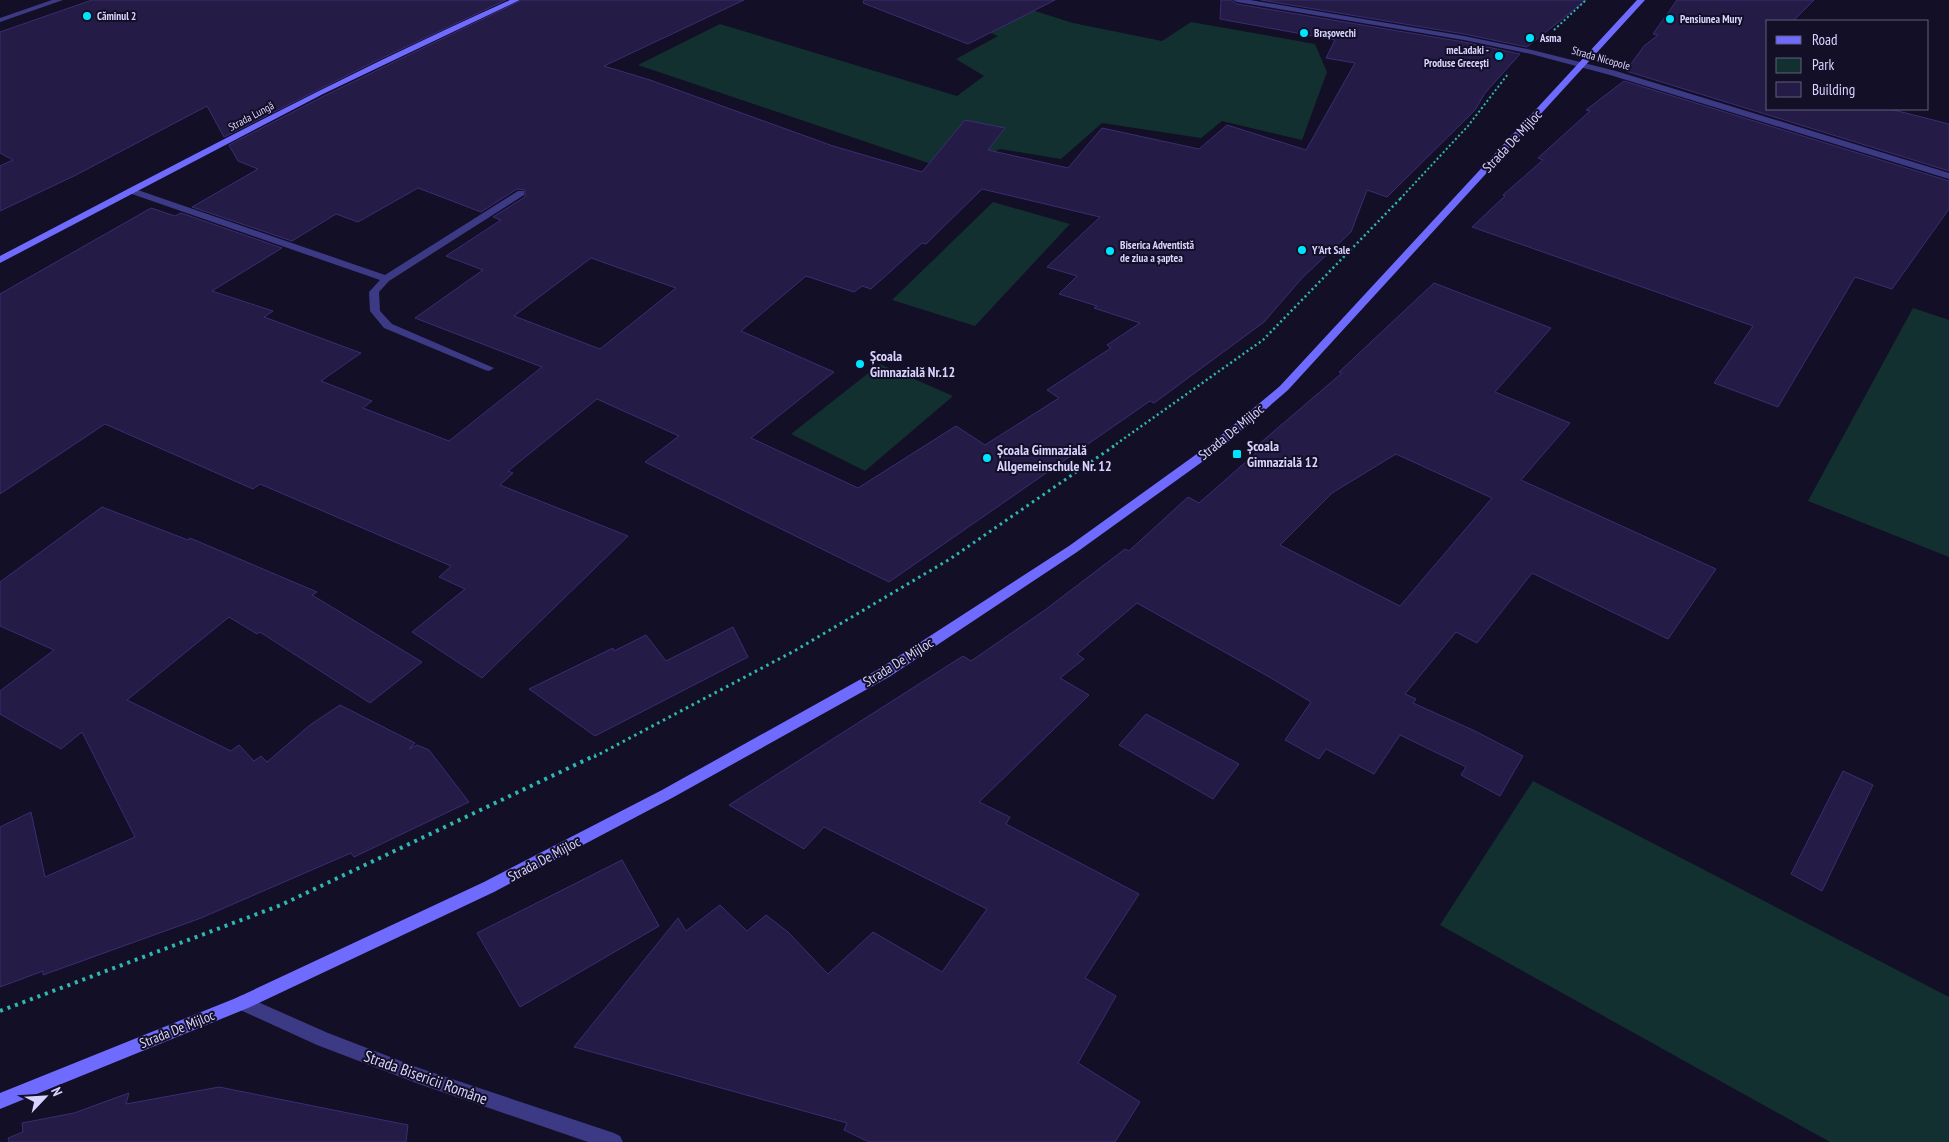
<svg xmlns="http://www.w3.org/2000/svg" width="1949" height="1142" viewBox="0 0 1949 1142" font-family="'PT Sans Narrow',sans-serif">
  <rect width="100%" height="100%" fill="#130f26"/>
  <g fill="#12302f">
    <polygon points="1000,0 1073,23 1162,41 1191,22 1315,44 1327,72 1302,140 1222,121 1201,138 1102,123 1061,159 1000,149 955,172 638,65 720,24 957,96 984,76 956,59 998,36 929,8"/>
    <polygon points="993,202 1070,224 975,326 892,300"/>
    <polygon points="1913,308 1949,320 1949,557 1808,501"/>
    <polygon points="880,364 953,396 865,471 791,434"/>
    <polygon points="1533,781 1949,997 1949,1142 1830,1142 1440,925"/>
  </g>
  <g fill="#241b47" stroke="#3b2d73" fill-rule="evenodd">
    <polygon points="92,0 506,0 380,59 224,137 207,106 74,176 0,211 0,166 13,160 0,153 0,32"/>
    <path d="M522 0H744L604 66 650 80 833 146 922 172 965 120 1005 128 988 150 1068 168 1102 128 1199 149 1227 125 1306 150 1355 63 1326 58 1335 40 1220 19 1221 0H1231L1237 4 1464 42 1520 54 1485 93 1475 110 1387 197 1367 190 1351 232 1302 278 1264 322 1154 403 1150 401 889 582 645 462 679 436 597 399 508 471 513 473 500 485 628 536 482 678 412 632 465 589 439 577 451 566 260 484 253 489 105 424 0 494V294L151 208 175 216 181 213 282 248 212 291 273 311 264 317 361 353 321 381 372 401 363 408 449 441 542 367 415 318 483 270 446 256 501 220 493 217 525 197V190L517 189 481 212 418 188 358 222 336 214 292 241 192 207 258 169 238 161 229 145 324 96ZM982 189 1100 217 1047 267 1077 276 1059 294 1097 306 1094 308 1140 323 1107 345 1111 348 1047 390 1059 398 985 445 956 426 858 488 751 438 834 372 741 331 806 276 854 292 862 286 871 289 922 243 926 244ZM591 258 676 288 600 349 514 316Z"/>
    <polygon points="864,0 1055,0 968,44 863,3"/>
    <polygon points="1261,0 1586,0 1527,47 1464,34"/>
    <polygon points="1677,0 1814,0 1793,21 1768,21 1768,109 1890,109 1949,124 1949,171 1626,71 1644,46 1658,35 1653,34"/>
    <polygon points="1624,81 1949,181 1949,209 1892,289 1855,277 1778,407 1714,383 1753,326 1472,227 1505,196 1503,195 1543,160 1538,158 1590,111 1586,110"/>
    <path d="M1434 283 1551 328 1495 392 1570 423 1521 480 1716 569 1668 639 1532 573 1477 643 1456 632 1405 694 1416 699 1413 703 1475 731 1523 756 1500 796 1461 775 1466 767 1400 735 1374 774 1326 749 1319 759 1285 740 1311 702 1271 678 1137 603 1077 654 1084 659 1060 678 1089 695 979 802 1010 817 1006 824 1139 894 1085 978 1116 996 1078 1063 1140 1102 1115 1142H869L844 1130 847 1123 574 1047 678 918 686 931 720 905 747 931 766 915 788 932 828 974 873 932 942 972 987 909 824 827 804 849 729 805 963 656 971 661 1045 610 1125 549 1129 551 1188 497 1199 503 1264 446 1259 444 1342 373 1339 372ZM1396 454 1492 498 1400 606 1280 545 1332 493Z"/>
    <polygon points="102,507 188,540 190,538 317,592 312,595 422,662 370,703 260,632 257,634 229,617 127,700 231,751 239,745 254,761 261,756 267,762 310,725 340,705 415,743 409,749 417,745 429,750 469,802 354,857 351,853 201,918 43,975 43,971 0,987 0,827 31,812 45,877 135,837 82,732 61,749 0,714 0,691 54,650 0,626 0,582"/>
    <polygon points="733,627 748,657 595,736 529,689 613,648 614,651 646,635 666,661"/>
    <polygon points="1146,714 1239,764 1213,799 1119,745"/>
    <polygon points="1843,771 1873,785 1822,891 1791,874"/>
    <polygon points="622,860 659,926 520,1007 477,933"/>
    <polygon points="219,1087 408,1125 406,1142 9,1142 8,1138 23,1132 22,1123 74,1113 129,1093 126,1104"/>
  </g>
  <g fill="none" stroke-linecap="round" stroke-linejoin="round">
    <g stroke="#2fb8b0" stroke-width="2" stroke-dasharray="2 2.5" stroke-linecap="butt">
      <polyline points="1554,30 1586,0"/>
      <polyline points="1400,199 1468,126 1508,74"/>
    </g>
    <polyline stroke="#2fb8b0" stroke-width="2.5" stroke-dasharray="2 3" stroke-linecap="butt" points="1112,447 1263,340 1401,198"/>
    <polyline stroke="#2fb8b0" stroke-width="3" stroke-dasharray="2.5 4" stroke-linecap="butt" points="594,757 796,650 950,559 1114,446"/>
    <polyline stroke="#2fb8b0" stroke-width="4" stroke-dasharray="3 5" stroke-linecap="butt" points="0,1011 281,905 596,755"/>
    <polygon fill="#3d3a85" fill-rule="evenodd" points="132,188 385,275 518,191 524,191 524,195 389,281 379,292 380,311 392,324 494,368 489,371 485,370 384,328 370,311 369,292 380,280 129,193 129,189"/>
    <g fill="#3d3a85" fill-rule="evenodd">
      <polygon points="52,0 63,0 0,22 0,18"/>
      <polygon points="1233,0 1250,0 1464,36 1532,50 1616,71 1949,173 1949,179 1610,75 1531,54 1464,40 1237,2"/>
      <polygon points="242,995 328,1033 419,1068 614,1133 620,1136 623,1142 588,1142 419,1084 317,1045 236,1008 234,1003 236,998"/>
    </g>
    <g fill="#6f6bff" fill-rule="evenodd">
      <path d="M510 0H520L323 94 0 263V256C169 168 336 78 510 0Z"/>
      <polygon points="1637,0 1645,0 1288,390 1220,449 1077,552 889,677 672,798 494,892 248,1008 0,1109 0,1093 236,998 484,882 662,790 879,669 1069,546 1212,443 1280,386"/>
    </g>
  </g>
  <g fill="#00e5ff" stroke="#130f26" stroke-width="2">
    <circle cx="87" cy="16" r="5"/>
    <circle cx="1670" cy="19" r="5"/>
    <circle cx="1304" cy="33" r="5"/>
    <circle cx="1530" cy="38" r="5"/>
    <circle cx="1499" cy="56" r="5"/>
    <circle cx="1302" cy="250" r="5"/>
    <circle cx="1110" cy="251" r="5"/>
    <circle cx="860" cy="364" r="5"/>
    <rect x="1232" y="449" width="10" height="10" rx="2.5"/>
    <circle cx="987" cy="458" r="5"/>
  </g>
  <g text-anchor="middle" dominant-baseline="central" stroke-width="4" stroke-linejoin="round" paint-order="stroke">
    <g font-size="11" font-weight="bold" fill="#d9d4ff" stroke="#130f26" text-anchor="start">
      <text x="97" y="16">Căminul 2</text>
      <text x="1680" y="19">Pensiunea Mury</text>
      <text x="1314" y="33">Brașovechi</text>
      <text x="1540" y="38">Asma</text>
      <text x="1489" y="50" text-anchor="end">meLadaki -<tspan x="1489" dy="13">Produse Grecești</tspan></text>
      <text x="1120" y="245">Biserica Adventistă<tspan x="1120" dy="13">de ziua a șaptea</tspan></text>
      <text x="1312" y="250">Y'Art Sale</text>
    </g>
    <g font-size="11" fill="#d9d4ff" stroke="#130f26">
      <text transform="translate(1601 58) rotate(16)">Strada Nicopole</text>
      <text transform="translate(251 116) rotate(-28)">Strada Lungă</text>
    </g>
    <g font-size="14" fill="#d9d4ff" stroke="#130f26">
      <text transform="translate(1512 141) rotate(-47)">Strada De Mijloc</text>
      <text transform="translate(1231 432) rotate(-39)">Strada De Mijloc</text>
      <text transform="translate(898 662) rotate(-32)">Strada De Mijloc</text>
      <text transform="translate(544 859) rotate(-28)">Strada De Mijloc</text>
      <text transform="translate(177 1029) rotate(-22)">Strada De Mijloc</text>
    </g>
    <g font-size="14" font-weight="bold" fill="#d9d4ff" stroke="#130f26" text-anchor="start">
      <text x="870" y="356">Școala<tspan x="870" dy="16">Gimnazială Nr.12</tspan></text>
      <text x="1247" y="446">Școala<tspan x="1247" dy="16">Gimnazială 12</tspan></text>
      <text x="997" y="450">Școala Gimnazială<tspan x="997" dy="16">Allgemeinschule Nr. 12</tspan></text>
    </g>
    <g font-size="16" fill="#d9d4ff" stroke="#130f26">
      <text transform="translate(426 1077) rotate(20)">Strada Bisericii Române</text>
    </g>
  </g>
  <rect x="1766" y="20" width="162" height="90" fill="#130f26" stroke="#625e7d"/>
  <rect x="1776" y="36" width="25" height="8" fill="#6f6bff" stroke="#625e7d"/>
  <text x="1812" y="45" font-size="15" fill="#d9d4ff">Road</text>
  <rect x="1776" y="58" width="25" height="15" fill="#12302f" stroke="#625e7d"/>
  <text x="1812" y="70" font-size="15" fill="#d9d4ff">Park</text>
  <rect x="1776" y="82" width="25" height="15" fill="#241b47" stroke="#625e7d"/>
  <text x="1812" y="95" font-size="15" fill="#d9d4ff">Building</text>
  <g transform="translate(45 1097) rotate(65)" stroke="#130f26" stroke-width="4" paint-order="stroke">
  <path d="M0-4L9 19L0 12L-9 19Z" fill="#d9d4ff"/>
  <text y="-8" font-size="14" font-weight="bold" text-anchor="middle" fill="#d9d4ff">N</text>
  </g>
</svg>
